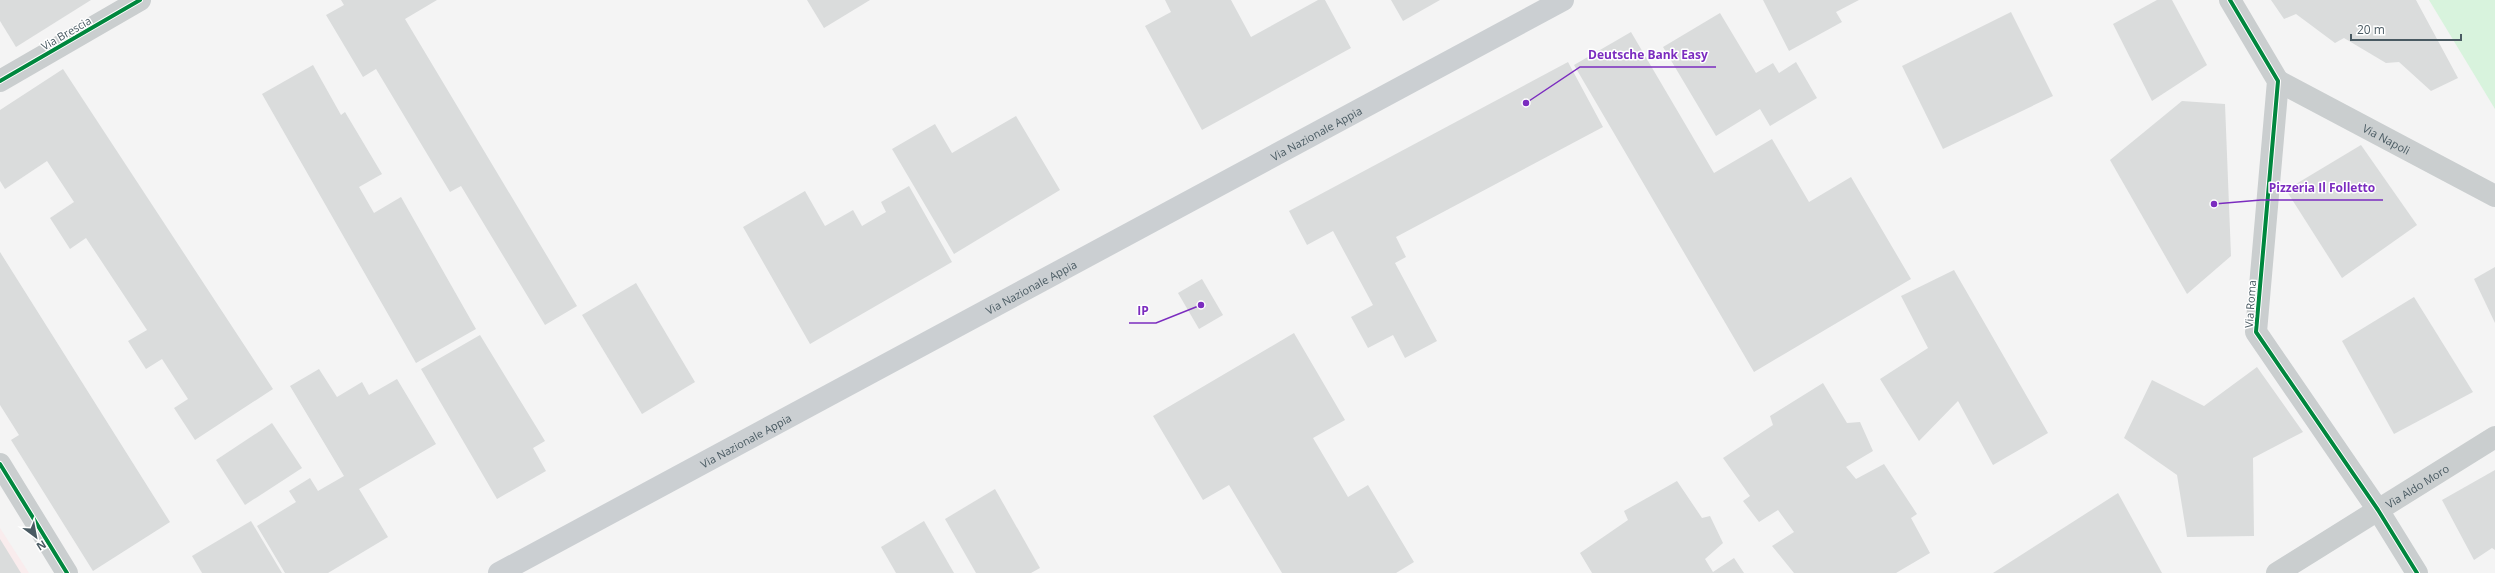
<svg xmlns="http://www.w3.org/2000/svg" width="2495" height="573" viewBox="0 0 2495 573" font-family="'Open Sans',sans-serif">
  <rect width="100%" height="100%" fill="#f4f4f4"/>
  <polygon fill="#f9eced" points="0,528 29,573 0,573"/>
  <polygon fill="#d8f3dd" points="2429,0 2495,0 2495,109"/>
  <g fill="#dadcdc">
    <polygon points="0,0 91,0 16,47 0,21"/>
    <polygon points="341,0 437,0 405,19 577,306 545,325 461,186 450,192 376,69 363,77 326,15 344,5"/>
    <polygon points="807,0 870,0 824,28"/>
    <polygon points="1165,0 1231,0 1251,37 1318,0 1325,0 1351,48 1202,130 1145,26 1171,12"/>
    <polygon points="1391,0 1440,0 1403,21"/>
    <polygon points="1763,0 1859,0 1836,12 1842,22 1789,51"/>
    <polygon points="2157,0 2172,0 2207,65 2152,101 2113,24"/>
    <polygon points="2271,0 2416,0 2458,78 2431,91 2399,62 2386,63 2344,38 2335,43 2296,14 2284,19"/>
    <polygon points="2011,12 2053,96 1943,149 1902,66"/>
    <polygon points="1720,13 1756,73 1773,63 1779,73 1796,62 1817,98 1770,126 1760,109 1716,136 1663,47"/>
    <polygon points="1631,32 1714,173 1772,139 1809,202 1851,177 1911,279 1754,372 1574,65"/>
    <polygon points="1568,62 1603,127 1396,237 1406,257 1395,263 1437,341 1405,358 1393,335 1368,348 1351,317 1373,305 1333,231 1307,245 1289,211"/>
    <polygon points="313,65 341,115 345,112 382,174 359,187 374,213 401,197 476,329 416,363 262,94"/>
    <polygon points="63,69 273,389 195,440 174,408 188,399 162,359 146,369 128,341 147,330 86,238 70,249 50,218 74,202 47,161 5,189 0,181 0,110"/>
    <polygon points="2182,101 2225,104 2231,256 2187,294 2110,160"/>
    <polygon points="1016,116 1060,190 954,254 892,149 935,124 952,153"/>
    <polygon points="2361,145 2417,225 2342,278 2286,190"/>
    <polygon points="909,186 952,262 810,344 743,227 805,191 825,226 853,210 862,226 886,212 881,202"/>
    <polygon points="0,252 170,522 93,571 11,440 19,435 0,405"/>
    <polygon points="2495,267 2495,323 2474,279"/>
    <polygon points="1954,270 2048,433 1993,465 1958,401 1919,441 1880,379 1928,348 1901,296"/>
    <polygon points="1202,279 1223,315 1199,329 1178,293"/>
    <polygon points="636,283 695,382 642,414 582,315"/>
    <polygon points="2414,297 2473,392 2394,434 2342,341"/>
    <polygon points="1294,333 1345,420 1313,438 1348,497 1368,485 1414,562 1396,573 1282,573 1229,485 1203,500 1153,416"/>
    <polygon points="480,335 545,441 533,448 546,471 497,499 421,369"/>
    <polygon points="2257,367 2303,432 2253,458 2254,536 2187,537 2177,475 2124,438 2152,380 2204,406"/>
    <polygon points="319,369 337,397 362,382 369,395 397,379 436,444 359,489 388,537 328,573 285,573 257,526 296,502 289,491 310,478 318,491 344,476 290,386"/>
    <polygon points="1823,383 1847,423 1860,422 1873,451 1846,467 1856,479 1884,464 1917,514 1911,518 1930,553 1896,573 1794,573 1772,546 1794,532 1778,510 1759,522 1743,501 1750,496 1723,458 1773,425 1770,416"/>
    <polygon points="272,423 302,468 245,505 216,460"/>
    <polygon points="2495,470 2495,550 2492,548 2474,560 2442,500"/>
    <polygon points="1677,481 1702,518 1710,516 1723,543 1705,559 1713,572 1734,558 1744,573 1592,573 1580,553 1628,520 1624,511"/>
    <polygon points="995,489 1040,568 1031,573 976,573 945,519"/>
    <polygon points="2118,493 2162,573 1993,573"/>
    <polygon points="251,521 282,573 202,573 192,556"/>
    <polygon points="924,521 954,573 896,573 881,547"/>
    <polygon points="0,539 21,573 0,573"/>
  </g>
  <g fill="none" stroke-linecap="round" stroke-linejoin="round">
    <g stroke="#cacecf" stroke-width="22">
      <polyline points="2230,0 2278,81 2256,332 2378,510 2417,573"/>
      <polyline points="0,81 140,0"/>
      <path id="s1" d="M2278 81 2495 196"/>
      <polyline points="0,464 67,573"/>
      <path id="s2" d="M2277 573 2495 437"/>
    </g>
    <path stroke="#cbcfd2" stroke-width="22" id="s3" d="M499 573 1563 0"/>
    <defs>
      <g id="cycleway">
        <polyline points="2230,0 2278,81 2256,332 2378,510 2417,573"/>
        <polyline points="0,81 140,0"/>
        <polyline points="0,464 67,573"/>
      </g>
    </defs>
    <use href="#cycleway" stroke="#fff" stroke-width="6"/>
    <use href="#cycleway" stroke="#00873e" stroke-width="4"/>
  </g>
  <g text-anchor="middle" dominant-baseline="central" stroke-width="3" stroke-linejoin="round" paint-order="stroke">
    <g font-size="11" fill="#495a62" stroke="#fff">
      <text transform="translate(66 33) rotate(-30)">Via Brescia</text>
      <text stroke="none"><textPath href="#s3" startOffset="928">Via Nazionale Appia</textPath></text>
      <text stroke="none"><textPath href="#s1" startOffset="123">Via Napoli</textPath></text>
      <text stroke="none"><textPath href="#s3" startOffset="604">Via Nazionale Appia</textPath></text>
      <text transform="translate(2250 304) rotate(-86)">Via Roma</text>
      <text stroke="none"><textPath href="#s3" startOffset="280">Via Nazionale Appia</textPath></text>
      <text stroke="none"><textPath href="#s2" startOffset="165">Via Aldo Moro</textPath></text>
    </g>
  </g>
  <path fill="none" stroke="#7b2cbf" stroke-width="1.5" d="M1526 103L1580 67H1716M2214 204L2261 200H2383M1201 305L1156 323H1129"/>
  <g fill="#7b2cbf" stroke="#fff" stroke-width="1.5">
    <circle cx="1526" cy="103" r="4"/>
    <circle cx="2214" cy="204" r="4"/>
    <circle cx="1201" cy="305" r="4"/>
  </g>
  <g font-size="12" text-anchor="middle" font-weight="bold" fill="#7b2cbf" stroke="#fff" stroke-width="3" stroke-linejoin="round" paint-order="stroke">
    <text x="1648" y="59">Deutsche Bank Easy</text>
    <text x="2322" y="192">Pizzeria Il Folletto</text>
    <text x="1143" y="315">IP</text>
  </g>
  <g transform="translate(36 537) rotate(148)" stroke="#ffffff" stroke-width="3" paint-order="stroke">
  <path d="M0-3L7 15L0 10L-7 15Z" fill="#495a62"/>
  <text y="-6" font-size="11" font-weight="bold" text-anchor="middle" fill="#495a62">N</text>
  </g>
  <path d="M2351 34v6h110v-6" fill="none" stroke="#495a62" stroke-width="2"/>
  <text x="2357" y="34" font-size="12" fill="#495a62" stroke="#ffffff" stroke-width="3" paint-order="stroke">20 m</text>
</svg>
